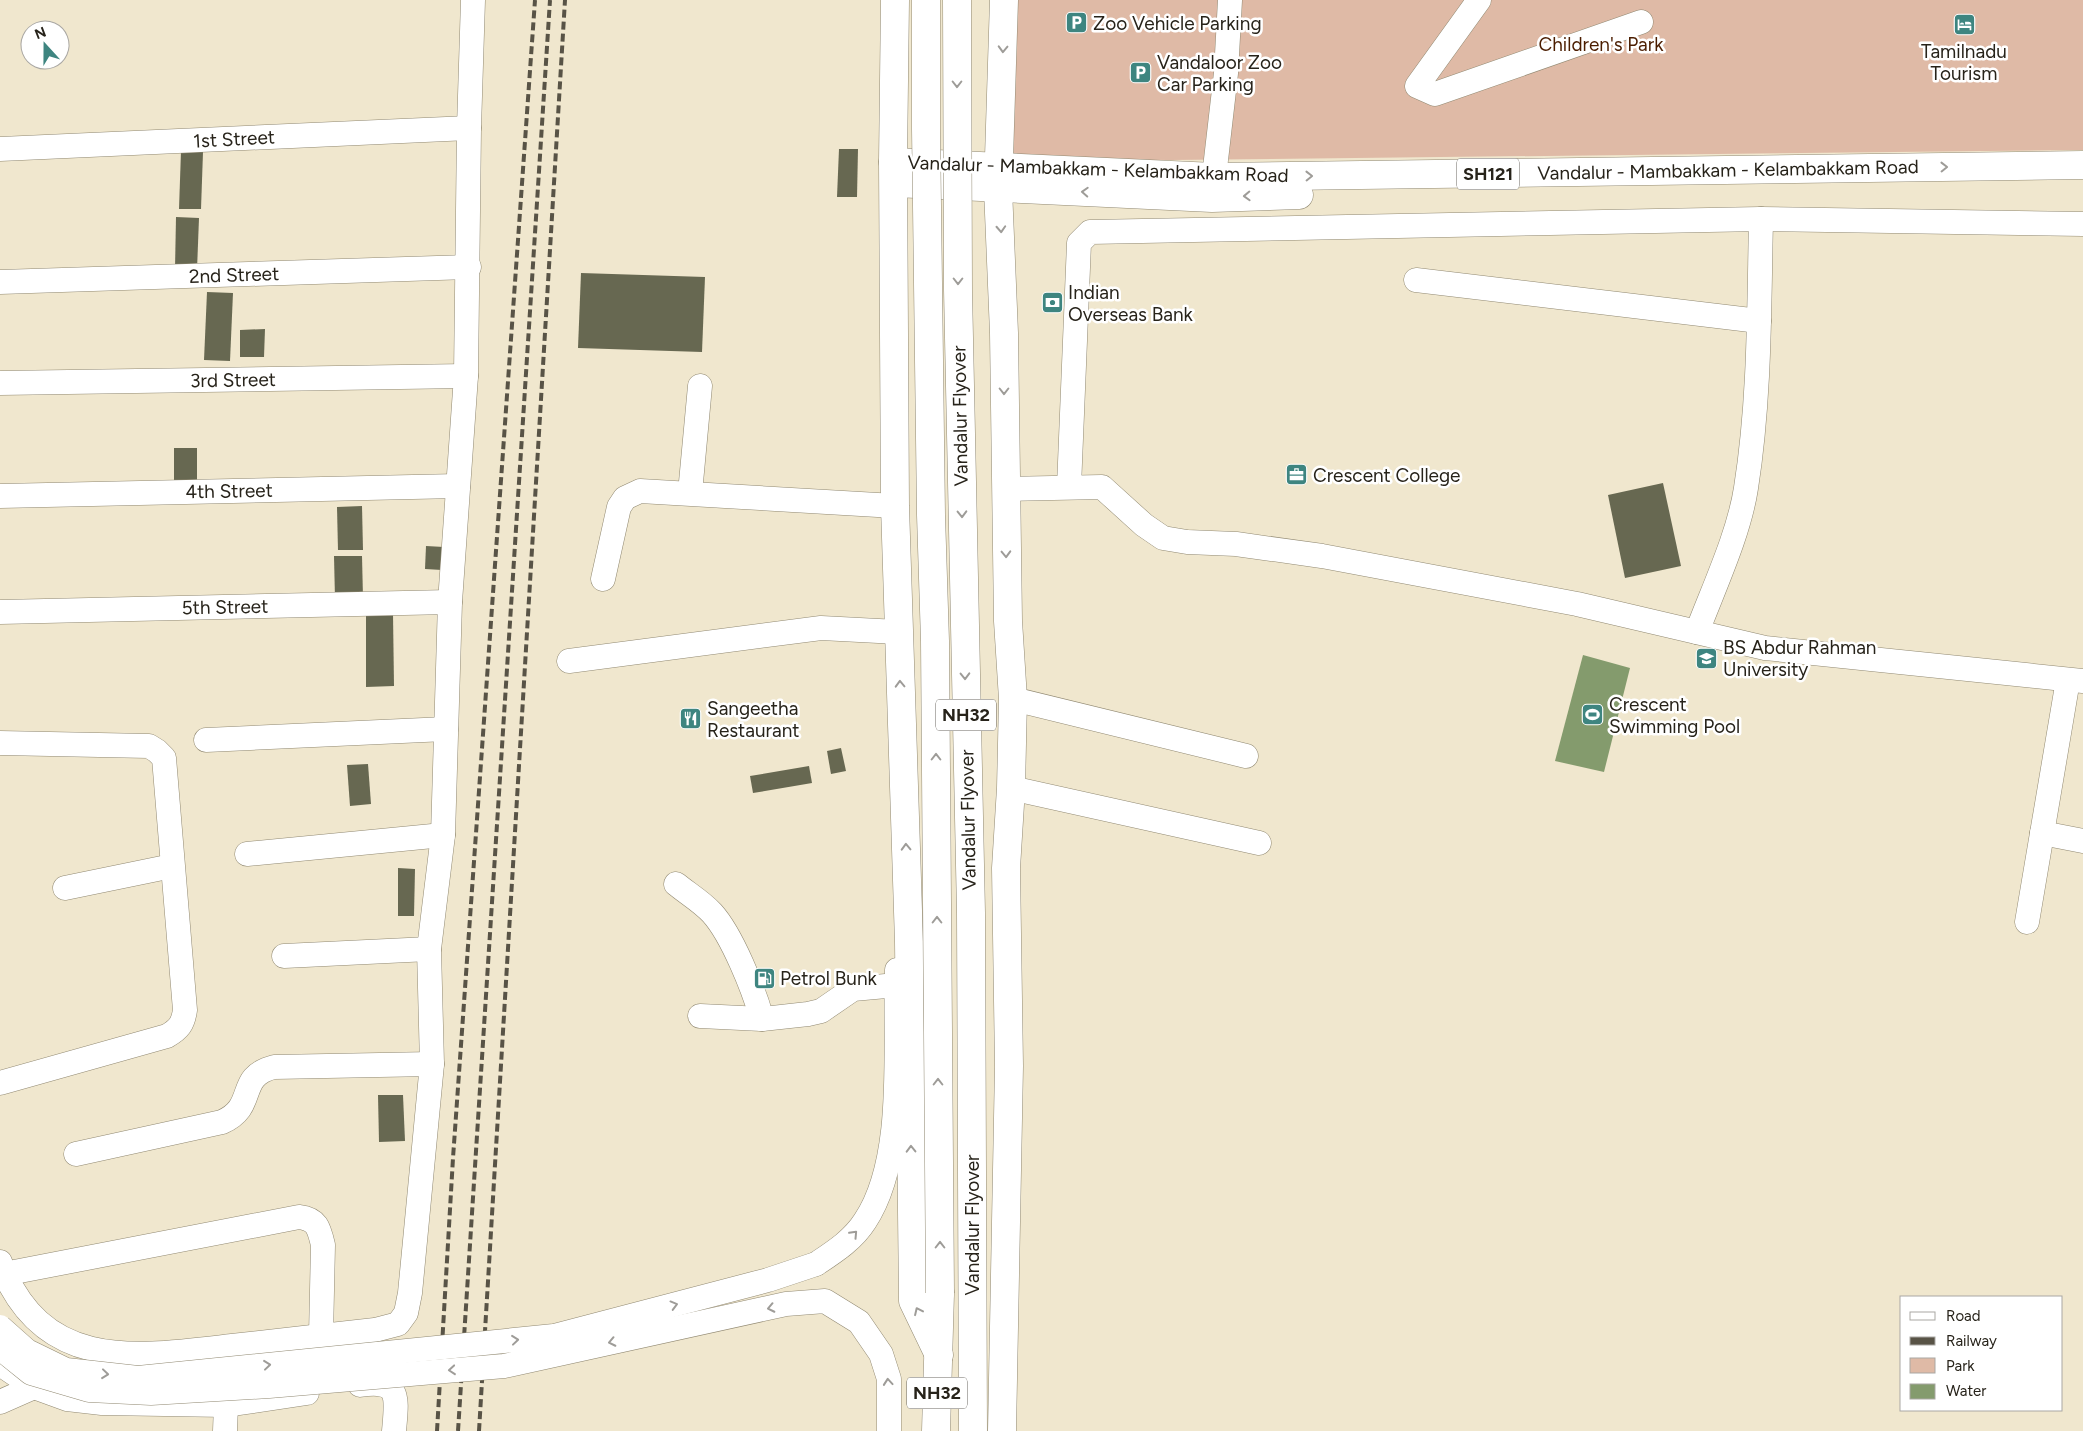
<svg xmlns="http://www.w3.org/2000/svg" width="2083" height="1431" viewBox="0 0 2083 1431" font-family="Figtree,sans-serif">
  <rect width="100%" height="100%" fill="#f0e7ce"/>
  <polygon fill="#dfbaa6" points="1005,0 2083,0 2083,150 1171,160 993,159"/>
  <polygon fill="#849b6d" points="1583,655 1630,668 1604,772 1555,761"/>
  <g fill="#676851">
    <polygon points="839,149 858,149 857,197 837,197"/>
    <polygon points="181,151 203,152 201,209 179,209"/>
    <polygon points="176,217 199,218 197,270 175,269"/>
    <polygon points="581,273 705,277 702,352 578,348"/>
    <polygon points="207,292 233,293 230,361 204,360"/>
    <polygon points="265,329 264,357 240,357 240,330"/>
    <rect x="174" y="448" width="23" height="38"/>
    <polygon points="1663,483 1681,566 1625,578 1608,495"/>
    <polygon points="362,506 363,550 338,550 337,507"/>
    <polygon points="426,546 444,547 442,570 425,569"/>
    <polygon points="334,556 362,556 363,598 335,599"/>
    <polygon points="366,614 393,614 394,686 366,687"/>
    <polygon points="841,748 846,771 831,774 827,751"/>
    <polygon points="368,764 371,804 350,806 347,765"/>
    <polygon points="809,766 812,783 753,793 750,776"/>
    <polygon points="398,868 415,869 414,916 398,916"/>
    <polygon points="378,1095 403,1095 405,1141 379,1142"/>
  </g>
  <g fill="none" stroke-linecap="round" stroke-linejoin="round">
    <defs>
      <g id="minor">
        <polyline points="1479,0 1417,86 1435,94 1641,22"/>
        <polyline points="0,149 469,128"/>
        <polyline points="1214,177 1226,73 1230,0"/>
        <polyline points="1416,280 1759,321"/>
        <polyline points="0,282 469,267"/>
        <polyline points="0,383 466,376"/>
        <polyline points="1069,487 1079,243 1090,232 1761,219 2083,224"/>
        <polyline points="1005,489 1102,487 1144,525 1163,538 1187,542 1236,544 1322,556 1577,604 1765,648 2083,681"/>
        <polyline points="690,493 700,386"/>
        <polyline points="0,496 458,486"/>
        <polyline points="603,579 619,507 625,498 640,491 895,506"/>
        <polyline points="0,612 450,602"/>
        <path d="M1697 632C1714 587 1739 534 1746 488 1760 399 1759 309 1761 219"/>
        <polyline points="569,661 821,628 898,632"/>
        <polyline points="1013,699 1246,756"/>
        <polyline points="206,740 446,729"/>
        <path d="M0 743 149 746 157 751 164 758 185 1010C183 1024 179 1029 167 1036L0 1083"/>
        <polyline points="1011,788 1259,843"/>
        <polyline points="2042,833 2083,841"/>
        <polyline points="247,854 443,835"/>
        <path d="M676 884C687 893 702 902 712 913 732 935 754 990 762 1019"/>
        <polyline points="65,888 172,866"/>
        <polyline points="2027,922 2068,680"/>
        <polyline points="284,956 429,949"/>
        <polyline points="700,1016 762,1019 808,1014 821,1011 853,989 897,985"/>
        <path d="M76 1154 222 1122C258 1106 235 1077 274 1067L432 1064"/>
        <path d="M0 1262C42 1373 136 1357 232 1346 280 1341 327 1335 375 1330L398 1324 406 1313 410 1293 432 1064 429 949 443 835 450 602 466 376 469 128 473 0"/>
        <path d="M816 1264C834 1252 853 1240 865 1221 907 1158 894 1044 897 970"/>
        <path d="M4 1274 299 1217C317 1219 319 1228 323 1245L321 1336"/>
        <polyline points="6,1368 34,1387 67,1399 102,1403 226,1405 307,1393"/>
        <path d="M360 1385C401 1379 397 1397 394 1431"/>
        <polyline points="0,1402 34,1387"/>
        <polyline points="225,1431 226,1405"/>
      </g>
      <g id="major">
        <polyline points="893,162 1214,177 2083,165"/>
        <polyline points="895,183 1212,198 1299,195"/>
      </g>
      <g id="highway">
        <polyline points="895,0 893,162 895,506 909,942 913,1301 939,1355"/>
        <polyline points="936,1431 940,1293"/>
        <polyline points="1002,1431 1009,1066 1006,868 1011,788 1013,699 1008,621 1004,333 998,189 1004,0"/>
      </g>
    </defs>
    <use href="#minor" stroke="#918972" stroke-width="25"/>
    <use href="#major" stroke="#918972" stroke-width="29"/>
    <use href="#highway" stroke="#918972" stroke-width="29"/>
    <use href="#minor" stroke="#fff" stroke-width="24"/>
    <use href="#major" stroke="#fff" stroke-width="28"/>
    <use href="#highway" stroke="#fff" stroke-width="28"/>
    <g stroke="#585346" stroke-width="4" stroke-dasharray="8 4" stroke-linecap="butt">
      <polyline points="437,1431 453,1158 535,0"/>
      <polyline points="458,1431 550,0"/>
      <polyline points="479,1431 565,0"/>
    </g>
    <defs>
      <g id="minor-bridge">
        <polyline points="0,1327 27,1351 66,1370 138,1378 554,1336 768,1280 816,1264"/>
        <polyline points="0,1348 31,1373 89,1390 151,1393 269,1386 504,1366 786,1304 825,1301 859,1322 881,1354 889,1379 889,1431"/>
      </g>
      <g id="highway-bridge">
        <polyline points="926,0 926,129 931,515 935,641 940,1293"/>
        <polyline points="957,0 958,290 971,913 973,1431"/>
      </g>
    </defs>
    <use href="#minor-bridge" stroke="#918972" stroke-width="25" stroke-linecap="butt"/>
    <use href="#highway-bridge" stroke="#918972" stroke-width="29" stroke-linecap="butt"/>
    <use href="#minor-bridge" stroke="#fff" stroke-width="24"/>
    <use href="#highway-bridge" stroke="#fff" stroke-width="28"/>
  </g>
  <defs><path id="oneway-chevron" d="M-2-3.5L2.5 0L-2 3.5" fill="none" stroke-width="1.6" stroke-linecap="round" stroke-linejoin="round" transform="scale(1.25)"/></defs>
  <g stroke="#9e9c98">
    <use href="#oneway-chevron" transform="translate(1003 49) rotate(92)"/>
    <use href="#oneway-chevron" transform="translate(957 84) rotate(90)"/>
    <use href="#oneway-chevron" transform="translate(1944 167) rotate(-1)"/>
    <use href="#oneway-chevron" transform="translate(1309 176) rotate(-1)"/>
    <use href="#oneway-chevron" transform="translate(1085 192) rotate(-177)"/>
    <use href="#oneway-chevron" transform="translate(1247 196) rotate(178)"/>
    <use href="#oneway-chevron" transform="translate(1001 229) rotate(87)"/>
    <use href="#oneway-chevron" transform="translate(958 281) rotate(90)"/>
    <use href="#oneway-chevron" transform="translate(1004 391) rotate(90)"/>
    <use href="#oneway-chevron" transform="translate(962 514) rotate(89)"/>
    <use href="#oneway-chevron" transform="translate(1006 554) rotate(88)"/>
    <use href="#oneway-chevron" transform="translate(965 676) rotate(89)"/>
    <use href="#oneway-chevron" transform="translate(900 684) rotate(-92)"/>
    <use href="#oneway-chevron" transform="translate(936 757) rotate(-90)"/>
    <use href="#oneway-chevron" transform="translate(906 847) rotate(-92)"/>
    <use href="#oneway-chevron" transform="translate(937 920) rotate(-90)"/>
    <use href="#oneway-chevron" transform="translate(938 1082) rotate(-90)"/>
    <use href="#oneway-chevron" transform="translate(911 1149) rotate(-91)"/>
    <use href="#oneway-chevron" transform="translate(854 1234) rotate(-47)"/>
    <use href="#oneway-chevron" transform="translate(940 1245) rotate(-90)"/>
    <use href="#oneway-chevron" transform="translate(674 1305) rotate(-15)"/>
    <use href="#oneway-chevron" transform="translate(771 1308) rotate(168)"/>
    <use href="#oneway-chevron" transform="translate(918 1311) rotate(-115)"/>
    <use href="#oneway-chevron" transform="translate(515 1340) rotate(-6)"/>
    <use href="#oneway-chevron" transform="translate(612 1342) rotate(168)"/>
    <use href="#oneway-chevron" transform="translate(267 1365) rotate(-6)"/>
    <use href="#oneway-chevron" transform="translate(452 1370) rotate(175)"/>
    <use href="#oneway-chevron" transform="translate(105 1374) rotate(6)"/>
    <use href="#oneway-chevron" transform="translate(888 1382) rotate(-95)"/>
  </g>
  <defs>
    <symbol id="parking-square" viewBox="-11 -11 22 22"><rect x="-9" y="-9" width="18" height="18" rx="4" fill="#3e8580" stroke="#fff"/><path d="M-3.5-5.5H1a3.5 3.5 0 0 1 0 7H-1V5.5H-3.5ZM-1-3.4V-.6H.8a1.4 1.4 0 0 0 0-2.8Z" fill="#fff"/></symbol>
    <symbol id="hotel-square" viewBox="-11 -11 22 22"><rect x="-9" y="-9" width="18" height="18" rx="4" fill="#3e8580" stroke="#fff"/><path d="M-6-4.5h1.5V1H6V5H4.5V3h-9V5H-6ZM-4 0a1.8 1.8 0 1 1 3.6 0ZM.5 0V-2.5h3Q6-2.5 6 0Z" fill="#fff"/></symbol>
    <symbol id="bank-square" viewBox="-11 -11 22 22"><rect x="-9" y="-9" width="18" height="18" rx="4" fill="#3e8580" stroke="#fff"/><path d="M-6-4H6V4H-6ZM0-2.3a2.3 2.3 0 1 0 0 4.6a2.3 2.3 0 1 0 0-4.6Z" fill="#fff"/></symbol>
    <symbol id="office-square" viewBox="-11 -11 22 22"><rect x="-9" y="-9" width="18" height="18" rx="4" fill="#3e8580" stroke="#fff"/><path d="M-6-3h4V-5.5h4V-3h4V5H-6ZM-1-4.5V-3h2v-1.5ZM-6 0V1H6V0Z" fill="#fff"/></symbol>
    <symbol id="university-square" viewBox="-11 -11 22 22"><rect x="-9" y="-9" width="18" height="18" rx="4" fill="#3e8580" stroke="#fff"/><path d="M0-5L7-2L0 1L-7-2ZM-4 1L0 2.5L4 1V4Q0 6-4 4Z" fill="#fff"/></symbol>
    <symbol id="stadium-square" viewBox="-11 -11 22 22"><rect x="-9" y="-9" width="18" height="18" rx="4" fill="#3e8580" stroke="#fff"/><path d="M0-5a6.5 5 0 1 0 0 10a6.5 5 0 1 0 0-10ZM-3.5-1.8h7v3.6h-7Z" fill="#fff"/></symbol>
    <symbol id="restaurant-square" viewBox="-11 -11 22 22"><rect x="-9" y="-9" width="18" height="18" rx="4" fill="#3e8580" stroke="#fff"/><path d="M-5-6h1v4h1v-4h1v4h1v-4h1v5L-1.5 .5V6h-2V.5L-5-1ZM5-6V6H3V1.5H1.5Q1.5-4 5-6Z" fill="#fff"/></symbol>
    <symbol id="fuel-square" viewBox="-11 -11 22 22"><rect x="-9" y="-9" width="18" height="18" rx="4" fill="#3e8580" stroke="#fff"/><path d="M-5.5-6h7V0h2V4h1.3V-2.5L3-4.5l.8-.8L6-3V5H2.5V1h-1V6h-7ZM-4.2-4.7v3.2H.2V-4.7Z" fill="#fff"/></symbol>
  </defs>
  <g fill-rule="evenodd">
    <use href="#parking-square" x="1064" y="10" width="25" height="25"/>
    <use href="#hotel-square" x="1952" y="12" width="25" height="25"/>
    <use href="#parking-square" x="1128" y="60" width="25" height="25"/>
    <use href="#bank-square" x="1040" y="290" width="25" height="25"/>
    <use href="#office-square" x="1284" y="462" width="25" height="25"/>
    <use href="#university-square" x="1694" y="646" width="25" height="25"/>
    <use href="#stadium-square" x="1580" y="702" width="25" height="25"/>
    <use href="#restaurant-square" x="678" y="706" width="25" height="25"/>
    <use href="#fuel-square" x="752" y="966" width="25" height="25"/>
  </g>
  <g text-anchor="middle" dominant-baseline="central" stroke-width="5" stroke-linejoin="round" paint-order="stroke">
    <g fill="#fff" stroke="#68655f" stroke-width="1">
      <rect x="1457" y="158.5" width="62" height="31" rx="4"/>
      <rect x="936" y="699.5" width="60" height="31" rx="4"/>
      <rect x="907" y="1377.5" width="60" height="31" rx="4"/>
    </g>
    <g font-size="18" font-weight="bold" fill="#27231a">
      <text x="1488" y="174">SH121</text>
      <text x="966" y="715">NH32</text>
      <text x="937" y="1393">NH32</text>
    </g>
    <g font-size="19" fill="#27231a" stroke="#fff" text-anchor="start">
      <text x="1093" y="23">Zoo Vehicle Parking</text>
      <text x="1964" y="51" text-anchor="middle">Tamilnadu<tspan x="1964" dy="22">Tourism</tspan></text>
      <text x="1157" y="62">Vandaloor Zoo<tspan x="1157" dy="22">Car Parking</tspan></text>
      <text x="1068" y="292">Indian<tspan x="1068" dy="22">Overseas Bank</tspan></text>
      <text x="1313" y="475">Crescent College</text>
      <text x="1723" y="647">BS Abdur Rahman<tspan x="1723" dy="22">University</tspan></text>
      <text x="1609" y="704">Crescent<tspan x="1609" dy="22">Swimming Pool</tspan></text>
      <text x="707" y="708">Sangeetha<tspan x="707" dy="22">Restaurant</tspan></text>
      <text x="780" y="978">Petrol Bunk</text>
    </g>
    <g font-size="19" fill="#4b1d00" stroke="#fff">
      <text x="1601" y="44">Children's Park</text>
    </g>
    <g font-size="19" fill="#27231a" stroke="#fff">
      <text transform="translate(234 139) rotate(-3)">1st Street</text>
      <text transform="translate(1098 169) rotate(2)">Vandalur - Mambakkam - Kelambakkam Road</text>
      <text transform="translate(1728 170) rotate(-1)">Vandalur - Mambakkam - Kelambakkam Road</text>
      <text transform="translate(234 275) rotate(-2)">2nd Street</text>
      <text transform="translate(233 380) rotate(-1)">3rd Street</text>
      <text transform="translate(960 416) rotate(-91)">Vandalur Flyover</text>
      <text transform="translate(229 491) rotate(-1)">4th Street</text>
      <text transform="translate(225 607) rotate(-1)">5th Street</text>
      <text transform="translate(968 820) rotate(-91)">Vandalur Flyover</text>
      <text transform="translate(972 1225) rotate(-90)">Vandalur Flyover</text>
    </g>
  </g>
  <rect x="1900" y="1296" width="162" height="115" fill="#ffffff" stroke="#a9a7a3"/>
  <rect x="1910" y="1312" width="25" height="8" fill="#ffffff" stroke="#a9a7a3"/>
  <text x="1946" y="1321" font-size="15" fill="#27231a">Road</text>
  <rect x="1910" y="1337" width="25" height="8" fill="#585346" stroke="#a9a7a3"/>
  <text x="1946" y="1346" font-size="15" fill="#27231a">Railway</text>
  <rect x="1910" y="1358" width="25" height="15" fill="#dfbaa6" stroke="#a9a7a3"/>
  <text x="1946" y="1371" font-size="15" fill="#27231a">Park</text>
  <rect x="1910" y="1384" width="25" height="15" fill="#849b6d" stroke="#a9a7a3"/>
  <text x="1946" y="1396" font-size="15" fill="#27231a">Water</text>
  <g transform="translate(45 45) rotate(339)"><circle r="24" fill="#ffffff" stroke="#a9a7a3"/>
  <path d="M0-4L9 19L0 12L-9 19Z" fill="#3e8580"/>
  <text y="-8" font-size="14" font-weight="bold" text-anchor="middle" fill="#27231a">N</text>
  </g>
</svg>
